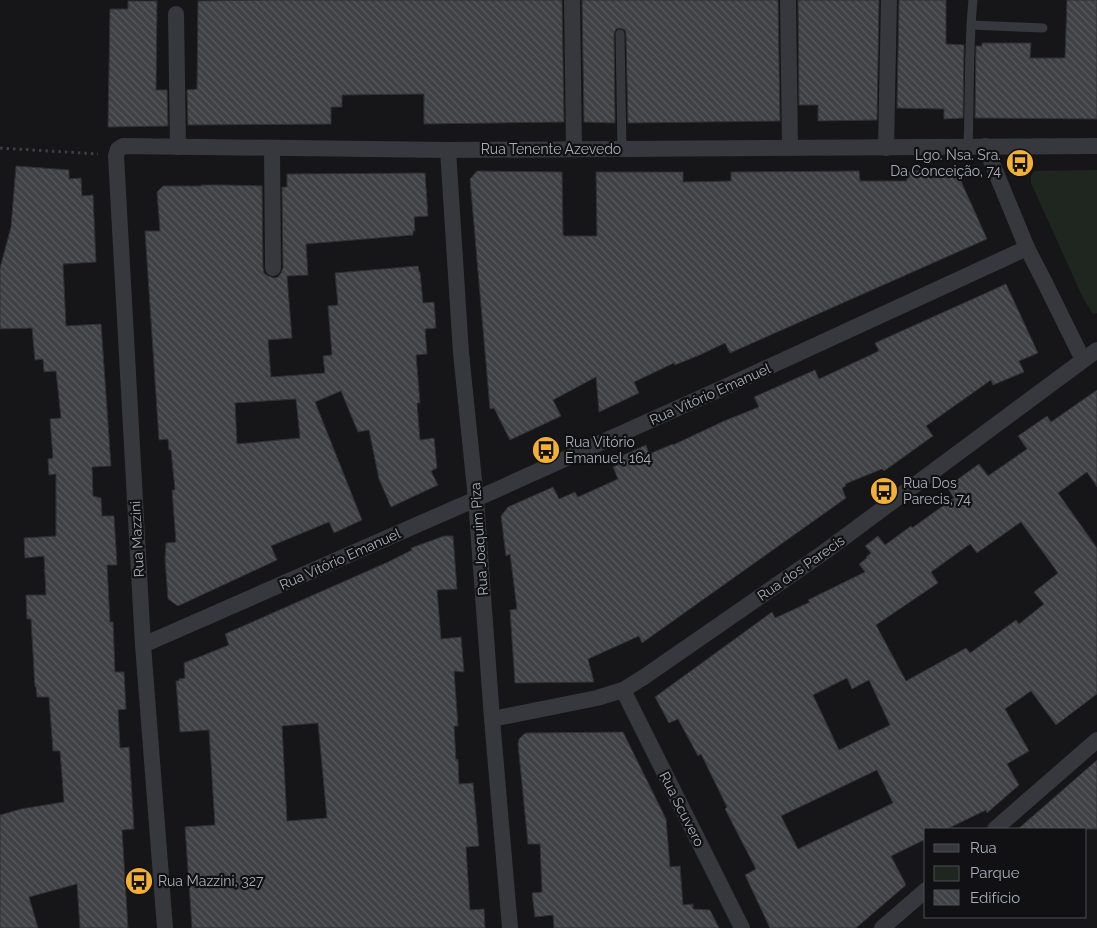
<svg xmlns="http://www.w3.org/2000/svg" width="1097" height="928" viewBox="0 0 1097 928" font-family="Raleway,sans-serif">
  <defs>
    <pattern id="building-back-hatch" width="6" height="6" patternUnits="userSpaceOnUse" patternTransform="scale(1.25)"><rect width="6" height="6" fill="#404145"/><path d="M-1 5l2 2M0 0l6 6M5-1l2 2" fill="none" stroke="#595a5e"/></pattern>
  </defs>
  <rect width="100%" height="100%" fill="#161618"/>
  <polygon fill="#1e261f" points="1097,170 1097,313 1093,314 1083,298 1031,183 1031,176 1034,171 1038,171"/>
  <g fill="url(#building-back-hatch)" stroke="#303034" fill-rule="evenodd">
    <polygon points="264,0 562,0 564,122 424,124 424,94 342,95 342,107 331,107 331,124 188,125 187,90 197,89 198,1"/>
    <polygon points="582,0 778,0 780,121 628,123 626,34 625,30 620,28 616,29 614,34 615,123 584,122"/>
    <polygon points="798,0 879,0 877,120 818,121 818,105 799,105"/>
    <polygon points="899,0 946,0 946,44 964,45 963,118 944,119 944,109 897,108"/>
    <polygon points="1067,0 1097,0 1097,119 975,118 976,46 982,46 982,43 1031,43 1030,58 1065,58"/>
    <polygon points="128,1 157,1 156,90 167,90 168,126 108,127 110,9 128,9"/>
    <polygon points="16,166 69,170 69,179 81,178 82,196 93,195 96,262 63,264 66,326 101,324 111,466 92,467 93,496 101,498 102,516 114,516 117,565 107,565 110,622 113,622 115,672 124,672 126,709 118,710 120,748 129,747 134,829 122,830 128,928 80,928 77,884 29,897 38,928 0,928 0,815 21,809 64,802 60,751 53,751 49,697 37,697 36,687 35,687 31,619 27,619 26,595 46,595 44,556 25,558 24,538 56,536 56,474 49,475 48,459 53,458 50,419 61,418 56,371 44,372 43,359 35,360 32,328 0,329 0,268 11,227"/>
    <polygon points="956,170 987,239 730,353 725,343 702,354 675,365 674,363 634,382 639,393 599,412 596,377 553,400 561,416 510,440 494,408 490,409 470,179 477,171 562,172 563,235 565,236 597,236 596,172 683,172 683,182 731,181 731,172 859,171 860,181 907,181 907,171"/>
    <path d="M425 173 428 216 414 217 415 231H413V235L306 244 308 275 287 276 292 338 268 340 271 377 325 373 323 356 332 355 328 306 338 305 335 273 418 266 419 272H420L423 303 434 302 436 328 425 329 427 354 416 355 420 403H417L420 440 434 438 437 468 431 471 438 485 391 507 379 479 369 430 358 432 341 391 315 402 362 520 334 533 329 522 271 546 277 560 178 606 168 599 165 559 166 543 176 542 172 490H175L171 450H169L168 439 159 440 145 231H160L157 192 163 186H202L201 185H226L262 186 263 268 264 273 268 276 274 278 278 277 281 273 283 268 282 187H287V174ZM296 399 300 438 237 444 235 403Z"/>
    <polygon points="1006,284 1038,353 1019,361 1024,372 993,385 991,380 926,426 933,436 884,471 882,469 845,484 846,486 842,488 846,498 642,643 639,636 588,659 594,682 515,683 510,610 517,609 510,554 506,556 501,516 508,507 553,487 559,499 575,492 578,497 618,479 613,467 618,465 615,459 646,445 649,454 673,444 673,445 724,421 759,407 754,397 815,370 819,379 879,351 875,343"/>
    <path d="M1097 390V487L1087 472 1058 493 1097 548V694L1056 725 1031 691 1005 709 1029 751 1007 764 1019 785 987 813 986 810 947 829H926V839L891 856 906 885 856 928H770L745 875 756 869 725 809 727 807 701 754 698 756 678 719 669 723 655 697 772 612 775 618 810 602 808 600 865 572 859 564 867 558 866 557 871 553 865 546 878 536 885 545 911 526 912 528 954 498 947 487 979 464 988 476 1027 449 1018 436 1047 416 1051 422ZM1021 522 1058 573 1034 592 1044 604 1019 624 1016 620 970 653 966 648 906 681 876 625 938 583 931 572 970 544 977 553ZM847 678 852 689 869 680 890 725 839 750 813 695ZM877 770 893 803 798 849 781 816Z"/>
    <path d="M444 536H453L457 589 437 590 441 639 461 637 464 672 454 671 458 726H454L456 760 458 759 459 784 473 783 479 846 466 847 470 910 484 909 485 928H192L185 827 215 825 209 730 180 732 176 681H179V679L185 678 184 663 229 645 225 634 388 562 412 550 411 548ZM318 723 327 818 287 821 282 726Z"/>
    <polygon points="623,732 666,819 670,867 680,866 683,905 693,904 693,909 710,910 719,928 554,928 553,915 535,917 532,893 542,892 540,844 528,844 518,744 519,739 524,734 527,733"/>
    <polygon points="1097,760 1097,829 1018,829 1065,788"/>
  </g>
  <g fill="none" stroke-linecap="round" stroke-linejoin="round">
    <polyline stroke="#3d3f44" stroke-width="3" stroke-dasharray="2.5 4" stroke-linecap="butt" points="0,148 98,154"/>
    <g stroke="#37383d" stroke-width="9">
      <polyline points="971,25 1043,28"/>
      <polyline points="620,34 622,149"/>
      <path d="M968 147C970 98 968 49 973 0"/>
    </g>
    <g stroke="#37383d" stroke-width="16">
      <polyline points="572,0 574,148"/>
      <polyline points="788,0 790,148"/>
      <polyline points="176,14 178,147"/>
      <polyline points="985,146 1027,248 1044,281 1083,360"/>
      <polyline points="272,148 273,268"/>
      <polyline points="886,148 889,0"/>
      <polyline points="448,150 461,353 476,499 492,719 510,928"/>
      <polyline points="143,645 476,499 738,381 1027,248"/>
      <polyline points="623,690 742,928"/>
      <polyline points="492,719 597,698 623,690 644,677 823,553 1097,350"/>
      <polyline points="995,829 1097,740"/>
      <polyline points="165,928 143,645 116,156 118,149 123,146 448,150 1097,146"/>
      <polyline points="882,928 926,890"/>
    </g>
  </g>
  <defs>
    <symbol id="bus-disc" viewBox="-11 -11 22 22"><circle r="9.5" fill="#f2b134" stroke="#111113"/><path d="M-5-6H5V4H4V6H2V4H-2V6H-4V4H-5ZM-3.5-4V0h7V-4ZM-3.5 1.2v1.5H-2V1.2ZM2 1.2v1.5H3.5V1.2Z" fill="#111"/></symbol>
  </defs>
  <g fill-rule="evenodd">
    <use href="#bus-disc" x="1004" y="147" width="32" height="32"/>
    <use href="#bus-disc" x="530" y="434" width="32" height="32"/>
    <use href="#bus-disc" x="868" y="475" width="32" height="32"/>
    <use href="#bus-disc" x="123" y="865" width="32" height="32"/>
  </g>
  <g text-anchor="middle" dominant-baseline="central" stroke-width="4.5" stroke-linejoin="round" paint-order="stroke">
    <g font-size="14" fill="#a8adb8" stroke="#111113">
      <text x="551" y="149">Rua Tenente Azevedo</text>
      <text transform="translate(710 394) rotate(-24)">Rua Vitório Emanuel</text>
      <text transform="translate(137 539) rotate(-93)">Rua Mazzini</text>
      <text transform="translate(479 539) rotate(-94)">Rua Joaquim Piza</text>
      <text transform="translate(340 559) rotate(-24)">Rua Vitório Emanuel</text>
      <text transform="translate(801 568) rotate(-35)">Rua dos Parecis</text>
      <text transform="translate(682 809) rotate(63)">Rua Scuvero</text>
    </g>
    <g font-size="14" fill="#a8adb8" stroke="#111113" text-anchor="start">
      <text x="1001" y="155" text-anchor="end">Lgo. Nsa. Sra.<tspan x="1001" dy="16">Da Conceição, 74</tspan></text>
      <text x="565" y="442">Rua Vitório<tspan x="565" dy="16">Emanuel, 164</tspan></text>
      <text x="903" y="483">Rua Dos<tspan x="903" dy="16">Parecis, 74</tspan></text>
      <text x="158" y="881">Rua Mazzini, 327</text>
    </g>
  </g>
  <rect x="924" y="828" width="162" height="90" fill="#111113" stroke="#4d4f55"/>
  <rect x="934" y="844" width="25" height="8" fill="#37383d" stroke="#4d4f55"/>
  <text x="970" y="853" font-size="15" fill="#a8adb8">Rua</text>
  <rect x="934" y="866" width="25" height="15" fill="#1e261f" stroke="#4d4f55"/>
  <text x="970" y="878" font-size="15" fill="#a8adb8">Parque</text>
  <rect x="934" y="890" width="25" height="15" fill="url(#building-back-hatch)" stroke="#4d4f55"/>
  <text x="970" y="903" font-size="15" fill="#a8adb8">Edifício</text>
</svg>
